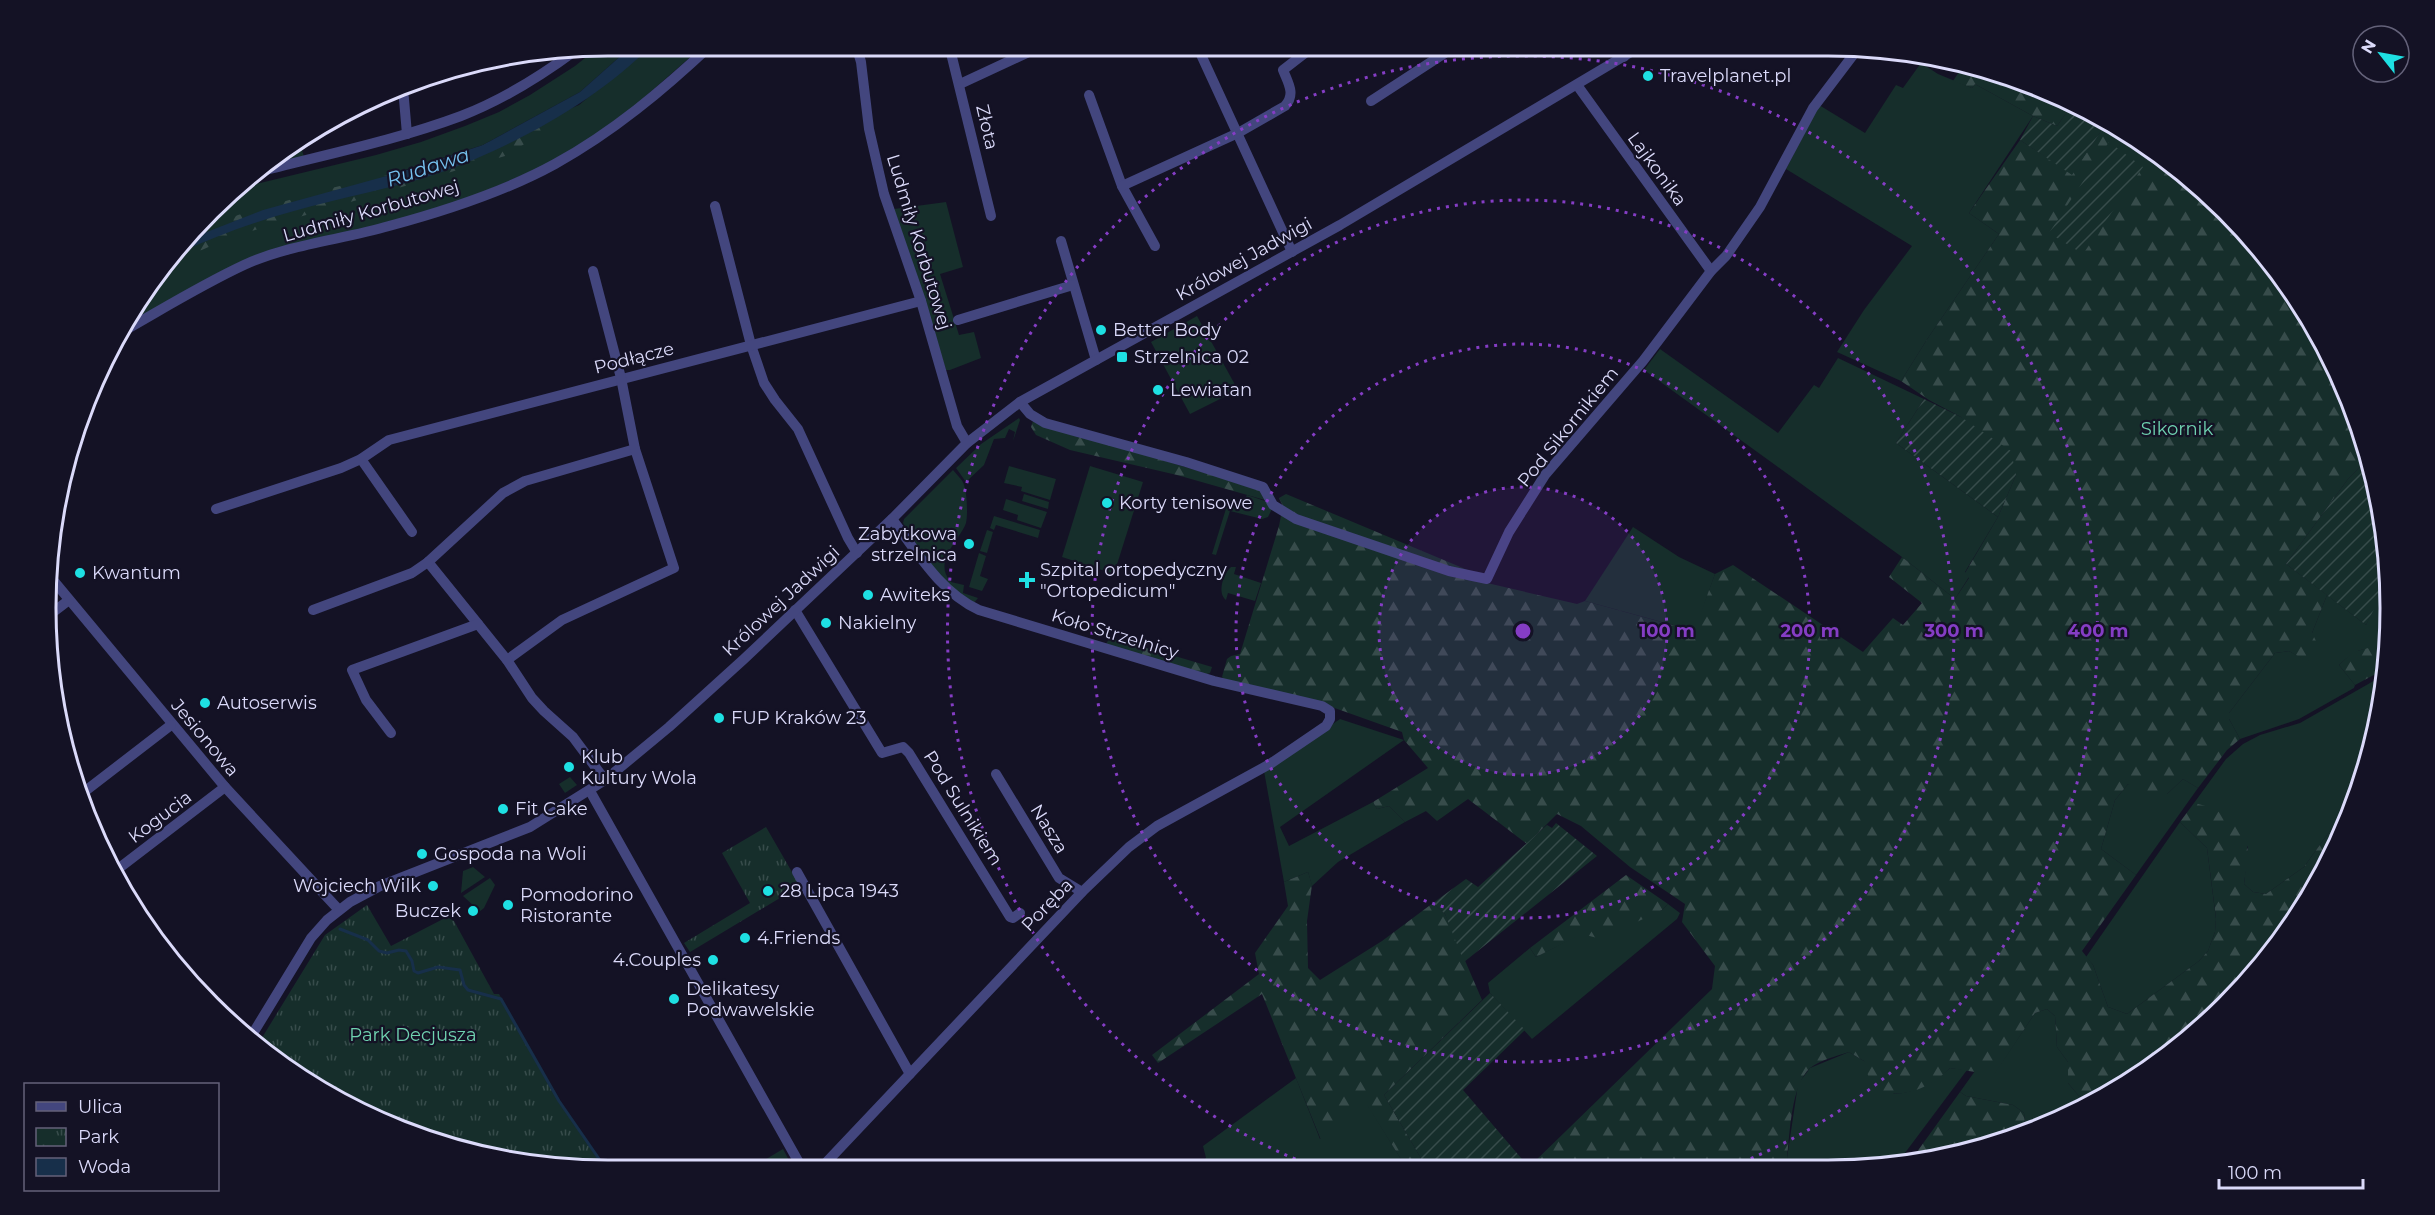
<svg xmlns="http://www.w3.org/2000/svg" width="2435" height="1215" viewBox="0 0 2435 1215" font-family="Montserrat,sans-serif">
  <defs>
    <pattern id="forest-firs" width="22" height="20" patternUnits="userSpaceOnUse" patternTransform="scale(1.5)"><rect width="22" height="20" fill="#162e2b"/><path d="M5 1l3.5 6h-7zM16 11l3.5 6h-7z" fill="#374c4b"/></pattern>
    <pattern id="park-tufts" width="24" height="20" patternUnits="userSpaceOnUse" patternTransform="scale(1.5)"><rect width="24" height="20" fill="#162e2b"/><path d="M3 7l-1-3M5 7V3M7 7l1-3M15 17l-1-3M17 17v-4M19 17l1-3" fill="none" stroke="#374c4b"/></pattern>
    <pattern id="garden-furrows" width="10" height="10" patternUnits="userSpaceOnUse" patternTransform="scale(1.5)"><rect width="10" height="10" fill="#162e2b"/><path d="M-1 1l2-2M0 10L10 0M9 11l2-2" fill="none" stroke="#374c4b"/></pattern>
  </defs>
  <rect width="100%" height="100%" fill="#141225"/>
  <g fill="#162e2b">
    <polygon points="608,45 633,45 580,92 483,145 194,237 240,188 376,155 421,142 465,126 499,112 530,95 575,66 600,46"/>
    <polygon points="651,45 704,45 639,102 569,155 476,195 419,215 244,262 122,329 140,295 179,253 379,189 579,105"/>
    <polygon points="1921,63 1938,74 1972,88 1975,84 2033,116 1969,213 1999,234 1928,338 1901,381 1837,352 1864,310 1912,246 1786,169 1819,105 1865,133 1896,85 1903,88"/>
    <polygon points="300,143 304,157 259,168 265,161"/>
    <polygon points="946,202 963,267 940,274 959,335 974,332 981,358 950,370 946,370 894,209"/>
    <polygon points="1197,316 1238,390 1190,414 1151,342"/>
    <polygon points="1660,349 1778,433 1814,385 1819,388 1838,358 1924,399 1896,443 1998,517 1965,572 1969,577 1955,599 1902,557 1644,370"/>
    <polygon points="1019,418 1020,420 1013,441 1015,432 1009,429 1005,438 994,439 984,465 966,482 956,468 981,444"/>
    <polygon points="1009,466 1056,479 1050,500 1021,491 1022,487 1004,483"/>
    <polygon points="1090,466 1143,482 1114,574 1062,557"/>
    <path d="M953 470C956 474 963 480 964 485 967 493 968 515 966 523 960 540 932 562 951 582L964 585 963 593 978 598 973 604C956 591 912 558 915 535L909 532 903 523 904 519Z"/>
    <polygon points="1024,494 1049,502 1048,509 1022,501"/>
    <polygon points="1247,495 1265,501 1272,509 1268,517 1262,519 1230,511 1216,555 1212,554 1229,499 1243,501"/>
    <polygon points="1006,499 1047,512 1041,528 1017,520 1018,515 1003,510"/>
    <polygon points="994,516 1040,530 1038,538 996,525 994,530 990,528"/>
    <polygon points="1633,527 1679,557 1715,574 1695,631 1585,601"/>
    <polygon points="987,530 993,532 987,553 980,551"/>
    <polygon points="979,553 986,556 980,576 988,579 982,591 969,587"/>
    <path d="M1231 567H1236L1234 574 1261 583 1255 601 1228 593 1226 600C1217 593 1223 574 1231 567Z"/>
    <path d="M2384 585 2387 587 2388 652C2364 645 2356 649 2339 665L2355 685 2354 688 2299 719 2240 739 2229 719V713L2275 653 2289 651 2308 661 2312 633 2327 595 2366 625Z"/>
    <polygon points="2384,675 2371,753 2355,796 2304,867 2266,894 2253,892 2244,884 2248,847 2194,803 2226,759 2243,744 2260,735 2300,723"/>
    <polygon points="1340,719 1404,740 1280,827 1289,846 1373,802 1377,809 1389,806 1405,822 1338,862 1312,886 1308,872 1284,882 1264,771"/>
    <polygon points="570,777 577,785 565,793 559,784"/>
    <polygon points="2183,779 2198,788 2136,875 2101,849 2115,800 2128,784 2167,794"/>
    <polygon points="2180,822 2207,848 2216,919 2215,932 2208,951 2199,961 2127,1014 2108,1007 2093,965 2086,957"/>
    <polygon points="473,867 485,877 461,893 463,871"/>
    <polygon points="490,878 495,885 484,908 479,912 476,906 474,906 463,896"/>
    <polygon points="1668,904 1680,913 1677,919 1532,1039 1490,993 1488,983 1530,948 1536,957 1582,933 1662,910"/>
    <polygon points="2047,1009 2055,1016 2057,1047 2068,1062 2068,1083 2079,1096 2089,1100 2042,1127 2018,1134 2025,1125 2024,1113 2013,1105 1966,1096 1960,1092 1975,1071 1994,1074 2035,1013"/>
    <path d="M1849 1052 1864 1061 1894 1094C1917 1092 1934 1083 1950 1068L1967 1070 1896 1165 1789 1166 1787 1158 1798 1084 1810 1068Z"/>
    <polygon points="1296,1078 1320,1139 1367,1104 1406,1167 1195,1167 1206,1158 1203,1146"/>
  </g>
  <g fill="url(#forest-firs)">
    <polygon points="1965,63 1973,64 2074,102 2057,126 2033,116 1975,84 1972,88 1953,81"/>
    <polygon points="562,104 571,115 505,156 444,174 442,164 474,150"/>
    <path d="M2084 108 2170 161 2250 236 2314 326 2360 426 2368 459 2348 479 2286 564 2327 595 2312 633 2316 641 2308 662 2289 651 2275 653 2229 713V719L2240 739 2227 750 2198 788 2183 779 2167 794 2147 797 2128 784 2115 800 2101 849 2136 875 2082 951 2093 965 2108 1007 2127 1014 2199 961 2208 951 2215 932 2216 918 2207 848 2180 822 2194 803C2218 808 2239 819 2247 846 2250 856 2245 873 2244 884L2253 892 2266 894 2304 867 2355 796 2332 856 2251 978 2170 1054 2089 1100 2079 1096 2068 1083V1062L2057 1047 2055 1016 2047 1009 2035 1013 1994 1075 1950 1068C1945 1072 1941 1077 1936 1080 1921 1091 1885 1103 1871 1083 1868 1077 1866 1068 1864 1061L1849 1052C1837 1056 1820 1060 1810 1068 1791 1085 1790 1133 1787 1158L1789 1166H1530L1712 989 1715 966 1682 922 1685 904 1630 867 1581 826 1557 814 1527 844 1468 799 1437 821 1426 811 1405 822 1389 806 1377 809 1373 802 1428 768 1404 740 1402 732 1329 706 1227 683 1222 677 1227 659 1231 656 1240 654 1279 526 1283 506 1279 498 1286 494 1470 571 1474 580 1577 604 1585 601 1694 631 1715 574 1733 565 1863 652 1893 618 1903 625 1922 603 1889 577 1902 557 1955 599 1969 578 1965 573 1998 517 2016 475 1961 417 1929 400 1901 381 1928 338 1999 234 1969 213 2020 140 2072 174 2105 125Z"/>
    <polygon points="422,167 422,181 231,237 168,265 198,233 238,215 327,189"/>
    <polygon points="1033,421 1261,490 1265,500 1177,475 1070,450 1036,435 1031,427"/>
    <polygon points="1110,637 1212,667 1210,673 1201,676 1105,646"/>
    <polygon points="2372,647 2388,652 2385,669 2355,685 2339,665 2353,652"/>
    <polygon points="1308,872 1312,885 1307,921 1308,968 1320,980 1382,941 1433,903 1445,914 1482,1000 1384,1095 1426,1167 1406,1167 1367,1105 1321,1140 1262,994 1158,1063 1152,1055 1259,974 1255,953 1288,906 1284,882"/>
    <polygon points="1626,875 1668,904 1662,910 1601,939 1582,934 1536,957 1530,948"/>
    <polygon points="1960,1092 1966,1096 2013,1105 2024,1113 2025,1125 2018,1134 1909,1163"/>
  </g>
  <g fill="url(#park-tufts)">
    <polygon points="766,827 800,886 690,952 684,943 750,903 722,853"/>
    <polygon points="367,905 391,946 447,917 454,921 494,994 499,994 552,1089 605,1169 571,1169 462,1151 359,1112 260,1041 325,935"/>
    <polygon points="783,1149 793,1168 755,1168 763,1161"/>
  </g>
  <g fill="url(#garden-furrows)">
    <polygon points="2074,102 2105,125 2072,175 2020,140 2033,116 2057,126"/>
    <polygon points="2109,142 2143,167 2083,254 2049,233"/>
    <polygon points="1924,399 1961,417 2011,451 2016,475 1998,517 1896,443"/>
    <polygon points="2368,459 2385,534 2387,583 2366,625 2286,564 2348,479"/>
    <polygon points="1556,823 1597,856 1464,962 1445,914 1433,903 1466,879 1478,887 1547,825 1552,828"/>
    <polygon points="1490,993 1525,1030 1463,1090 1528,1166 1426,1167 1384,1095"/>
  </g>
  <path fill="#172f4a" d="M633 45H651C601 99 509 149 439 173 392 189 342 197 294 211 254 222 216 236 179 253L194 237 263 210 401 172 483 145 580 92Z"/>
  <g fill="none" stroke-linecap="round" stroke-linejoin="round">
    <polyline stroke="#172f4a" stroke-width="3" points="340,929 368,940 379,951 387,953 399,950 406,951 412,961 414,971 418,973 438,967 460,970 464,985 468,990 501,999 559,1101 606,1169"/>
    <g stroke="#43467e" stroke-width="10">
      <polyline points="856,45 861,62 869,129 884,194 921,301 957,426 967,443"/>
      <polyline points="949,45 991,216"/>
      <polyline points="1197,46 1292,252"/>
      <polyline points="1615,46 1624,57"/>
      <polyline points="960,84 1044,45"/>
      <polyline points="1577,85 1711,271"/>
      <polyline points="403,88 407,134"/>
      <polyline points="1089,95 1122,186 1155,246"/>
      <polyline points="1371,101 1451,49 1449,46"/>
      <path d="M254 173C323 155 394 141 461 116 502 100 541 76 576 50"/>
      <path d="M1122 186 1238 133 1285 106C1296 94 1288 83 1283 70L1314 46"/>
      <polyline points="715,206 751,345 764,383 775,400 798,429 848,538 857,553"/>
      <polyline points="1061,241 1096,360"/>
      <polyline points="958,320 1073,285"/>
      <path d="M120 333C161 310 201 285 244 265 290 244 341 240 389 226 445 211 504 192 555 164 613 132 663 90 711 45"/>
      <polyline points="1020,402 1030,414 1045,423 1186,462 1263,487 1273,505 1296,519 1449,571 1487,579 1509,532 1545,475 1643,361 1711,271 1726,256 1760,207 1813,108 1860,46"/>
      <polyline points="361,459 412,532"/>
      <polyline points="216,509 341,468 361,459 389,440 921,301"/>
      <polyline points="428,562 478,624"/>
      <polyline points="53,580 225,787 339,910"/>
      <polyline points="313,610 412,573 428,562 503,493 525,481 635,449"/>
      <polyline points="795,610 882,753 903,747 909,753 1010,917 1013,918 1020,913"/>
      <polyline points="52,613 69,600"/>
      <polyline points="507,660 562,620 674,568 635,449 621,378 593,271"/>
      <polyline points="391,733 366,700 352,670 478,624 507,660 532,698 544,711 573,737 605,780"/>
      <polyline points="996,774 1059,878 1082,892"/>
      <polyline points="590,791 802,1168"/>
      <polyline points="84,792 171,725"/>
      <polyline points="114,872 225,787"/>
      <polyline points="797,872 910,1074"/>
      <polyline points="252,1035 311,938 327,920 350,902 380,886 530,827 605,780 669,727 744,659 892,519 967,443 1020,402 1340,225 1641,46"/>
      <path d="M821 1168 1082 892 1129 847 1157 826 1270 764 1326 726 1330 719V711L1322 706 1214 681 979 610C940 592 917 552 892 519"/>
    </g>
  </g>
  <circle cx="1523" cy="631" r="144" fill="#853dc5" fill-opacity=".12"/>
  <g fill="none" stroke="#853dc5" stroke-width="3" stroke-dasharray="3 6">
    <circle cx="1523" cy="631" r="144"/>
    <circle cx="1523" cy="631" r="287"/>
    <circle cx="1523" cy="631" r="431"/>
    <path d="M1312 1166A575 575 0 1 1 1738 1164"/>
  </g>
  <g fill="#1ee0e3" stroke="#141225" stroke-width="2">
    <circle cx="1648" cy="76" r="6"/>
    <circle cx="1101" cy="330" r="6"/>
    <rect x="1116" y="351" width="12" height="12" rx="3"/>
    <circle cx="1158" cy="390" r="6"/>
    <circle cx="1107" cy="503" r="6"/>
    <circle cx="969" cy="544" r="6"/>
    <circle cx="80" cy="573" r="6"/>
    <path d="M1024 571h6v6h6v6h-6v6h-6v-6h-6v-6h6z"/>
    <circle cx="868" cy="595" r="6"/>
    <circle cx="826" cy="623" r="6"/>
    <circle cx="205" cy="703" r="6"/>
    <circle cx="719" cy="718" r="6"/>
    <circle cx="569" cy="767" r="6"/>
    <circle cx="503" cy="809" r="6"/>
    <circle cx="422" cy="854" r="6"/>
    <circle cx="433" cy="886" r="6"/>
    <circle cx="768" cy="891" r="6"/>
    <circle cx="508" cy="905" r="6"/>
    <circle cx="473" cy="911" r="6"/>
    <circle cx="745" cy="938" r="6"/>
    <circle cx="713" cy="960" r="6"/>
    <circle cx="674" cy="999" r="6"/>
  </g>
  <g text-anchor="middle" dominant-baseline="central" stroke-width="4.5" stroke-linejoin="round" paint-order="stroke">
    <g font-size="18" fill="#dbdafa" stroke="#141225" text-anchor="start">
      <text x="1660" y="76">Travelplanet.pl</text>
      <text x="1113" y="330">Better Body</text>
      <text x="1134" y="357">Strzelnica 02</text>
      <text x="1170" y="390">Lewiatan</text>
      <text x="1119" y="503">Korty tenisowe</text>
      <text x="957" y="534" text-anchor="end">Zabytkowa<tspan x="957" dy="21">strzelnica</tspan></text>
      <text x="1040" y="570">Szpital ortopedyczny<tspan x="1040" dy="21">"Ortopedicum"</tspan></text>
      <text x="92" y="573">Kwantum</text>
      <text x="880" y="595">Awiteks</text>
      <text x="838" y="623">Nakielny</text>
      <text x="217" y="703">Autoserwis</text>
      <text x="731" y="718">FUP Kraków 23</text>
      <text x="581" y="757">Klub<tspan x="581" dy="21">Kultury Wola</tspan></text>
      <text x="515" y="809">Fit Cake</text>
      <text x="434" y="854">Gospoda na Woli</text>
      <text x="421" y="886" text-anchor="end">Wojciech Wilk</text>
      <text x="780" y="891">28 Lipca 1943</text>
      <text x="520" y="895">Pomodorino<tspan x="520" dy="21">Ristorante</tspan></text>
      <text x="461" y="911" text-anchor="end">Buczek</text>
      <text x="757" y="938">4.Friends</text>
      <text x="701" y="960" text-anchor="end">4.Couples</text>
      <text x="686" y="989">Delikatesy<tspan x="686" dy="21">Podwawelskie</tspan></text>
    </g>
    <g font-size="18" fill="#dbdafa" stroke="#141225">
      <text transform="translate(987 127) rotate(77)">Złota</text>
      <text transform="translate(1657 169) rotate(54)">Lajkonika</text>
      <text transform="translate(371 211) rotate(-16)">Ludmiły Korbutowej</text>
      <text transform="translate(919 242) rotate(73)">Ludmiły Korbutowej</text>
      <text transform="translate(1244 259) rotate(-29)">Królowej Jadwigi</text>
      <text transform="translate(634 358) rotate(-14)">Podłącze</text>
      <text transform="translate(1568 427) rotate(-51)">Pod Sikornikiem</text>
      <text transform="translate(781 601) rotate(-43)">Królowej Jadwigi</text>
      <text transform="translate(1115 634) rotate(17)">Koło Strzelnicy</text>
      <text transform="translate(205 738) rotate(50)">Jesionowa</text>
      <text transform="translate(963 808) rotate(58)">Pod Sulnikiem</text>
      <text transform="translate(160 817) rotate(-37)">Kogucia</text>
      <text transform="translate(1049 829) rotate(58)">Nasza</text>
      <text transform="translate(1047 905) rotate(-46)">Poręba</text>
    </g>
    <g font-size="18" fill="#6fd2b0" stroke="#141225">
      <text x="2177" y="429">Sikornik</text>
      <text x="413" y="1035">Park Decjusza</text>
    </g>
    <g font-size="20" font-style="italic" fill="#75c0ee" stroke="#141225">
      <text transform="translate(428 167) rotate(-18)">Rudawa</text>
    </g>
  </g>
  <path d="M0 0H2435V1215H0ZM608 56H1828A552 552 0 0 1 2380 608V608A552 552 0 0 1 1828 1160H608A552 552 0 0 1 56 608V608A552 552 0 0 1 608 56Z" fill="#141225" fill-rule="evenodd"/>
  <path fill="none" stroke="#dbdafa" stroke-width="3" d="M608 56H1828A552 552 0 0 1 2380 608V608A552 552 0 0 1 1828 1160H608A552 552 0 0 1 56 608V608A552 552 0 0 1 608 56Z"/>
  <circle cx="1523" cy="631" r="9" fill="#853dc5" stroke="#141225" stroke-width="3"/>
  <g font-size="18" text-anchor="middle" font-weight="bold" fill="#853dc5" stroke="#141225" stroke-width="4.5" stroke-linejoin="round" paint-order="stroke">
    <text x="1667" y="637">100 m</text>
    <text x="1810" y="637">200 m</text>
    <text x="1954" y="637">300 m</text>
    <text x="2098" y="637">400 m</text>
  </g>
  <rect x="24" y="1083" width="195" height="108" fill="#141225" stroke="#64627a" stroke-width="1.5"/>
  <rect x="36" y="1102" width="30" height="9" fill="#43467e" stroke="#64627a" stroke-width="1.5"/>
  <text x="78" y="1113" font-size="18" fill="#dbdafa">Ulica</text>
  <rect x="36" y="1128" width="30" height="18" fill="url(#park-tufts)" stroke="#64627a" stroke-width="1.5"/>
  <text x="78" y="1143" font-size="18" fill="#dbdafa">Park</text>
  <rect x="36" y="1158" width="30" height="18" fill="#172f4a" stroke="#64627a" stroke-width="1.5"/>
  <text x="78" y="1173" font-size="18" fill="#dbdafa">Woda</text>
  <g transform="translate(2381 54) rotate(301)"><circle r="28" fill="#141225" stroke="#64627a" stroke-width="1.5"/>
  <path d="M0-4.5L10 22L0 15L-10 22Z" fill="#1ee0e3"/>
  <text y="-9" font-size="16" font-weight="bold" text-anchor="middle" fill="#dbdafa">N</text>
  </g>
  <path d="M2219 1179v9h144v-9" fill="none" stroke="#dbdafa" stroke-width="3"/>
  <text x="2228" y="1179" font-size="18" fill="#dbdafa" stroke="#141225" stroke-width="4.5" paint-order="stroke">100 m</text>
</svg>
